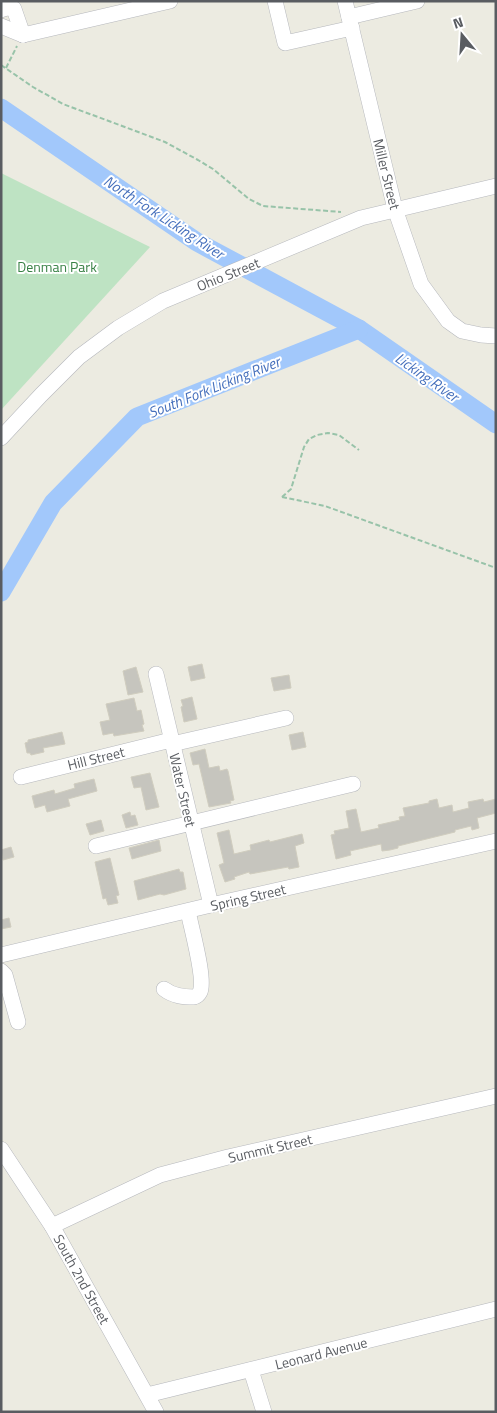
<svg xmlns="http://www.w3.org/2000/svg" width="497" height="1413" viewBox="0 0 497 1413" font-family="'Titillium Web',sans-serif">
  <rect width="100%" height="100%" fill="#ecebe1"/>
  <polygon fill="#bee3c3" points="1,173 150,247 1,410"/>
  <g fill="none" stroke-linecap="round" stroke-linejoin="round">
    <g stroke="#a2c8fb" stroke-width="19">
      <polyline points="1,108 197,242 359,329 496,424"/>
      <polyline points="1,592 53,503 137,417 359,329"/>
    </g>
  </g>
  <g fill="#c6c5be" stroke="#d0cdbf">
    <polygon points="202,664 205,678 191,681 188,667"/>
    <polygon points="136,667 143,692 128,695 123,671"/>
    <polygon points="289,675 291,688 274,691 271,678"/>
    <polygon points="192,697 197,719 184,722 181,707 183,706 181,700"/>
    <polygon points="134,698 137,711 141,710 144,724 142,725 144,731 114,736 113,733 103,735 100,722 110,720 106,704"/>
    <polygon points="62,732 65,744 43,748 44,752 31,755 30,753 27,753 25,743 28,742 28,740"/>
    <polygon points="303,732 306,747 292,750 289,735"/>
    <polygon points="205,749 209,768 219,766 220,771 227,769 228,771 234,800 230,801 231,803 209,807 199,764 193,765 190,753"/>
    <polygon points="150,773 159,807 146,810 141,787 134,788 131,777"/>
    <polygon points="94,779 97,791 68,799 70,806 47,812 45,805 35,808 32,796 54,790 55,794 75,788 74,784"/>
    <polygon points="437,799 439,808 452,805 453,812 469,808 468,802 483,799 484,802 496,799 496,813 477,818 479,828 472,830 471,826 455,830 455,832 398,846 398,848 390,850 382,851 381,844 350,851 351,855 336,859 331,835 335,834 334,831 349,828 346,811 356,809 361,832 379,828 378,825 400,820 399,817 405,816 403,808 429,803 429,801"/>
    <polygon points="130,812 131,816 135,815 138,825 126,828 122,815"/>
    <polygon points="101,820 104,831 90,835 86,824"/>
    <polygon points="229,830 234,854 251,850 250,845 269,840 270,842 302,834 304,843 295,846 299,867 289,869 288,867 250,874 249,872 234,877 235,879 225,882 219,865 224,863 217,833"/>
    <polygon points="159,840 161,851 132,859 129,848"/>
    <polygon points="11,847 14,857 3,860 1,850"/>
    <polygon points="110,858 119,895 116,896 118,903 108,905 106,898 103,899 95,862"/>
    <polygon points="179,869 180,872 183,872 186,889 164,895 160,894 138,900 134,881"/>
    <polygon points="9,918 11,927 1,929 1,920"/>
  </g>
  <g fill="none" stroke-linecap="round" stroke-linejoin="round">
    <defs>
      <g id="minor">
        <polyline points="275,1 285,43 352,28"/>
        <polyline points="345,1 395,209 421,284 448,321 462,331 481,335 496,336"/>
        <polyline points="1,10 7,8 14,9 23,35"/>
        <polyline points="349,17 417,1"/>
        <polyline points="1,26 23,35"/>
        <polyline points="23,35 170,1"/>
        <polyline points="1,438 41,395 79,357 118,328 163,301 361,218 496,186"/>
        <polyline points="156,674 211,905"/>
        <polyline points="172,744 286,718"/>
        <polyline points="21,777 171,740"/>
        <polyline points="96,846 353,784"/>
        <polyline points="1,955 211,905 496,841"/>
        <polyline points="1,971 5,975 18,1022"/>
        <path d="M164 989C173 996 183 997 194 997 197 996 198 996 200 992 206 980 191 927 188 911"/>
        <polyline points="1,1149 52,1226 156,1412"/>
        <polyline points="52,1226 160,1175 228,1157 496,1096"/>
        <polyline points="251,1370 264,1412"/>
        <polyline points="147,1395 496,1309"/>
      </g>
    </defs>
    <use href="#minor" stroke="#b6b8bd" stroke-width="16"/>
    <g stroke="#98c3a9" stroke-width="2" stroke-dasharray="5 2.5" stroke-linecap="butt">
      <polyline points="1,65 33,87 63,104 165,142 198,160 213,169 249,199 263,206 341,212"/>
      <polyline points="6,68 17,46"/>
      <polyline points="282,497 325,506 496,568"/>
      <polyline points="282,497 291,489 304,447 309,439 317,435 328,433 339,435 359,450"/>
    </g>
    <use href="#minor" stroke="#fff" stroke-width="15"/>
  </g>
  <g text-anchor="middle" dominant-baseline="central" stroke-width="4" stroke-linejoin="round" paint-order="stroke">
    <g font-size="14" fill="#595c61" stroke="#fff">
      <text transform="translate(387 174) rotate(76)">Miller Street</text>
      <text transform="translate(228 274) rotate(-22)">Ohio Street</text>
      <text transform="translate(96 758) rotate(-14)">Hill Street</text>
      <text transform="translate(183 790) rotate(77)">Water Street</text>
      <text transform="translate(248 897) rotate(-13)">Spring Street</text>
      <text transform="translate(270 1148) rotate(-13)">Summit Street</text>
      <text transform="translate(82 1279) rotate(61)">South 2nd Street</text>
      <text transform="translate(321 1353) rotate(-14)">Leonard Avenue</text>
    </g>
    <g font-size="14" fill="#388145" stroke="#fff">
      <text x="57" y="266">Denman Park</text>
    </g>
    <g font-size="15" font-style="italic" fill="#4670bc" stroke="#fff">
      <text transform="translate(164 217) rotate(33)">North Fork Licking River</text>
      <text transform="translate(427 377) rotate(35)">Licking River</text>
      <text transform="translate(214 387) rotate(-22)">South Fork Licking River</text>
    </g>
  </g>
  <rect width="497" height="1413" fill="none" stroke="#595c61" stroke-width="5"/>
  <g transform="translate(462 35) rotate(342)" stroke="#ffffff" stroke-width="4" paint-order="stroke">
  <path d="M0-4L9 19L0 12L-9 19Z" fill="#595c61"/>
  <text y="-8" font-size="14" font-weight="bold" text-anchor="middle" fill="#595c61">N</text>
  </g>
</svg>
